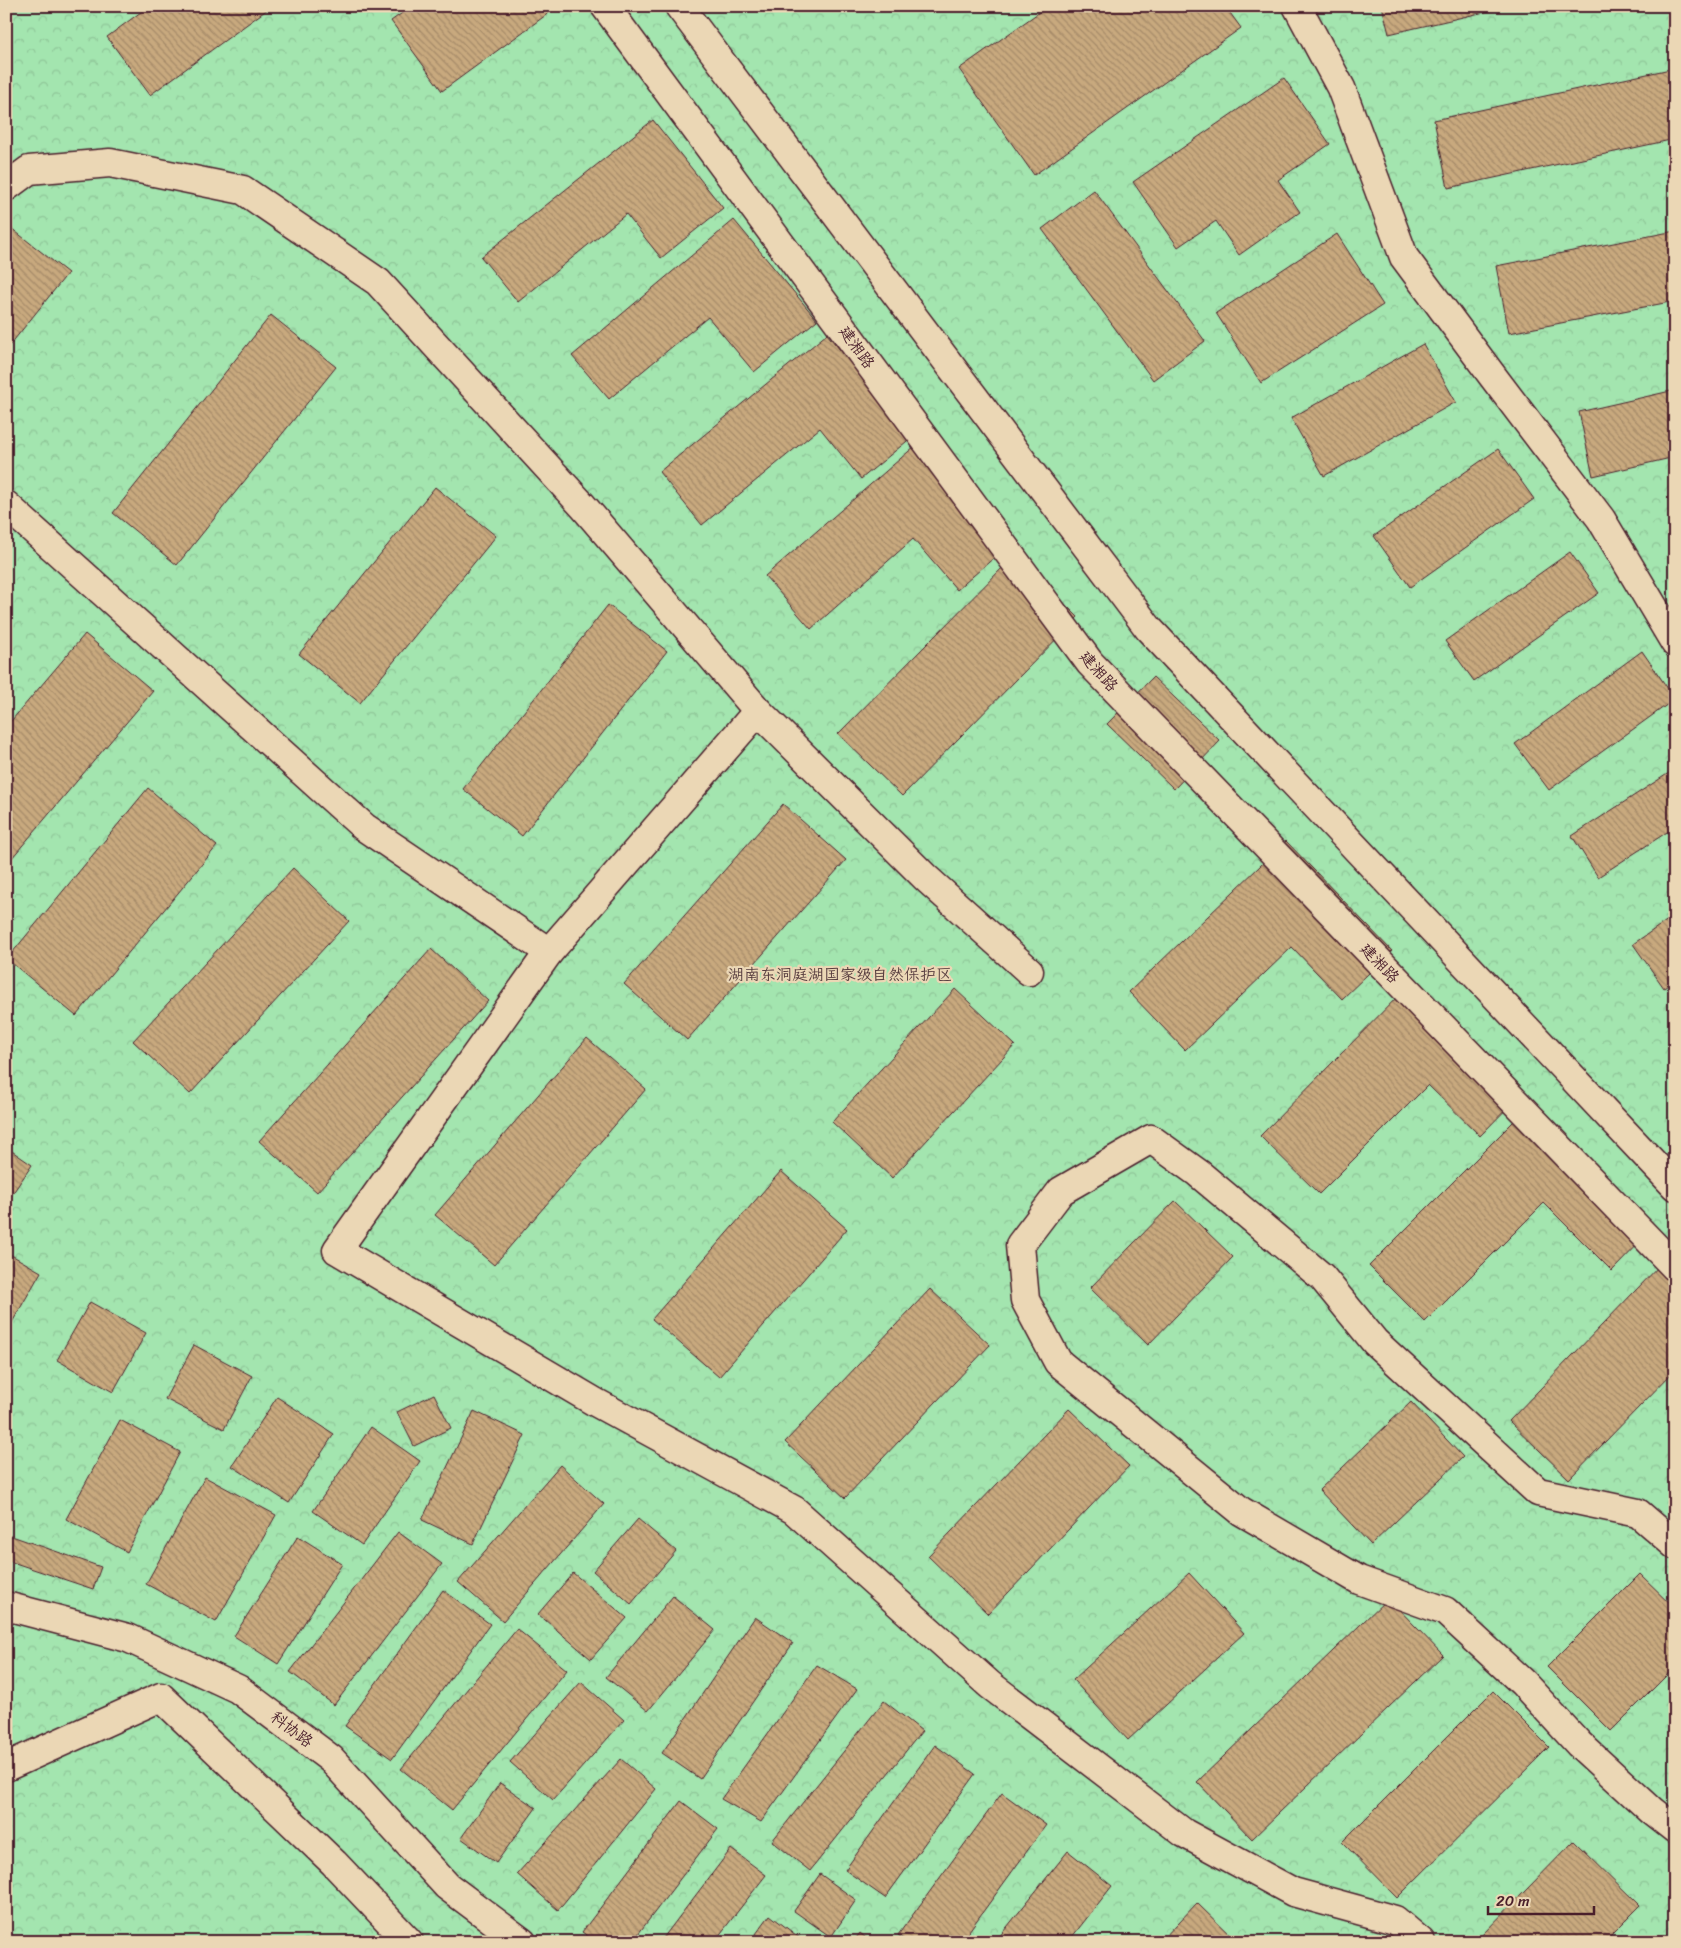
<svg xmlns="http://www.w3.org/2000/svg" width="1681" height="1948" viewBox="0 0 1681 1948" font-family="Sriracha,'LXGW WenKai TC',sans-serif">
  <defs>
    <pattern id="park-crowns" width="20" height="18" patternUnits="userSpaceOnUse" patternTransform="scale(1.25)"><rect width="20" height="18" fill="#a3e5af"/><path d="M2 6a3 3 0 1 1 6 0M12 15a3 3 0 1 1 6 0" fill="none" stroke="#8ec497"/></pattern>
    <pattern id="building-back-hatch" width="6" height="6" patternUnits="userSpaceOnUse" patternTransform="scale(1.25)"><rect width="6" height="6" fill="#c8a97e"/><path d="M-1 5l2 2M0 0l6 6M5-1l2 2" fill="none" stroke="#a48967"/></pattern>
  </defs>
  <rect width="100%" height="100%" fill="#e5cfab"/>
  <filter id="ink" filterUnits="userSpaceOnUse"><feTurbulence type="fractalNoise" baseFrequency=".02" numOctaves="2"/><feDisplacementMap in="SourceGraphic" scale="10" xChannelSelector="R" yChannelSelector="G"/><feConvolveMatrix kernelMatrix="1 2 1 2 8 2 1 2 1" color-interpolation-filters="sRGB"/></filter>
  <g filter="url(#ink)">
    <rect fill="url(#park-crowns)" stroke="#76826d" x="6" y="6" width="1669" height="1936"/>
    <g fill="url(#building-back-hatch)" stroke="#4a1f2b">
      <polygon points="149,6 272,6 150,95 107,37"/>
      <polygon points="412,6 556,6 557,7 442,91 391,21"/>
      <polygon points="1048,6 1225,6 1241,28 1034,175 959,69"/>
      <polygon points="1382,6 1511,6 1389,34"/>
      <polygon points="1675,68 1675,139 1448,188 1434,120"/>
      <polygon points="1284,78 1330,144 1278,180 1300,212 1239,255 1216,221 1178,247 1133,182"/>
      <polygon points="653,120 723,208 661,258 626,214 518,302 481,257"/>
      <polygon points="1094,190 1205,341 1153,380 1042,229"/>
      <polygon points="734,220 817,320 754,372 708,317 609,399 572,356"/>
      <polygon points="6,224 68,273 6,350"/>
      <polygon points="1675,231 1675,301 1509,333 1496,266"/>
      <polygon points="1337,234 1383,305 1261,383 1216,313"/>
      <polygon points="271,315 336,367 177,565 113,513"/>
      <polygon points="827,334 912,437 861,479 820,428 702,525 659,472"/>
      <polygon points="1423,344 1456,402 1324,476 1291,418"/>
      <polygon points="1675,390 1675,457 1593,476 1579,412"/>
      <polygon points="923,439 1012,542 957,590 913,539 811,629 765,576"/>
      <polygon points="1498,449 1534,499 1410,587 1374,536"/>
      <polygon points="435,487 496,536 360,703 299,654"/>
      <polygon points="1570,552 1599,593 1474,681 1445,641"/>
      <polygon points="1015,555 1078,617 902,796 838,734"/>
      <polygon points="608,605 667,651 522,836 463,789"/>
      <polygon points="85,634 153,691 6,865 6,727"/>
      <polygon points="1642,651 1675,699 1549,790 1515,744"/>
      <polygon points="1153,677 1220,741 1174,789 1107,724"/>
      <polygon points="1675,769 1675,827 1598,877 1572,836"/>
      <polygon points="148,788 217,846 76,1016 7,959"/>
      <polygon points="783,804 846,860 687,1040 624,984"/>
      <polygon points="1286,841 1392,951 1342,999 1292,947 1185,1050 1129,992"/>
      <polygon points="293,868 349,921 190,1094 133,1041"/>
      <polygon points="1675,915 1675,980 1664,988 1633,944"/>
      <polygon points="431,949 488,1001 317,1192 259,1141"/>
      <polygon points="1411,983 1522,1093 1480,1136 1428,1085 1319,1194 1260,1136"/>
      <polygon points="955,989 1015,1045 892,1178 832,1122"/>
      <polygon points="587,1038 646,1089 494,1265 435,1215"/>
      <polygon points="1528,1107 1651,1231 1612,1271 1544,1203 1425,1322 1369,1266"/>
      <polygon points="6,1147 32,1165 6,1203"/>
      <polygon points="781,1171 847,1229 719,1377 652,1319"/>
      <polygon points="1175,1201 1233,1257 1148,1345 1090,1288"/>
      <polygon points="6,1252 41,1272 10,1326 6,1324"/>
      <polygon points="1667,1258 1675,1265 1675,1370 1569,1479 1509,1421"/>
      <polygon points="930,1289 990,1345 845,1498 785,1442"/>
      <polygon points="90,1302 146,1333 113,1392 57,1360"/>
      <polygon points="194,1345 252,1376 224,1429 165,1399"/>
      <polygon points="434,1394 451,1428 414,1446 397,1412"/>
      <polygon points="277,1397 334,1434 289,1503 232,1466"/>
      <polygon points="1411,1402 1463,1457 1371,1545 1319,1490"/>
      <polygon points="1069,1409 1129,1466 988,1614 928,1556"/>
      <polygon points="474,1411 525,1435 473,1544 422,1520"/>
      <polygon points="120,1420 180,1452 127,1552 66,1519"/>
      <polygon points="371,1427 420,1461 362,1545 313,1511"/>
      <polygon points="560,1465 604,1504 503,1621 458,1582"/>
      <polygon points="205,1477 276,1515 216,1622 146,1584"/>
      <polygon points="638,1519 676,1551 631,1604 593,1571"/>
      <polygon points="398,1532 442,1564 334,1705 290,1672"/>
      <polygon points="6,1534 101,1567 93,1589 6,1560"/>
      <polygon points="298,1536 342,1564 278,1664 234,1636"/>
      <polygon points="573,1573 627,1618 591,1659 538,1614"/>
      <polygon points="1189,1573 1244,1633 1128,1740 1073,1680"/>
      <polygon points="1640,1574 1675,1608 1675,1667 1611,1731 1547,1667"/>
      <polygon points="443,1590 490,1624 392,1759 345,1726"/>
      <polygon points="673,1596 715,1630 648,1711 606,1677"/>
      <polygon points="1388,1598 1443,1655 1252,1839 1197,1782"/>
      <polygon points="755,1617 793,1643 700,1779 662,1753"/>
      <polygon points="517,1629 567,1670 452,1810 401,1769"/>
      <polygon points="817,1665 857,1689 761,1822 721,1799"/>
      <polygon points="581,1682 624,1720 553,1800 510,1762"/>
      <polygon points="1493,1691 1549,1747 1397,1898 1342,1842"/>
      <polygon points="884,1701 922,1731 810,1871 772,1841"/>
      <polygon points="935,1745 975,1774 885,1898 845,1870"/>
      <polygon points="621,1759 656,1789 558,1910 517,1874"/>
      <polygon points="500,1783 536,1808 496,1863 461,1838"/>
      <polygon points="1002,1793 1046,1825 961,1942 907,1942 898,1935"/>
      <polygon points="681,1801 718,1829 632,1942 596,1942 582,1932"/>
      <polygon points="1574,1841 1640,1906 1604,1942 1481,1942 1478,1939"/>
      <polygon points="731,1849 766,1875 714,1942 660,1942"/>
      <polygon points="1068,1851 1112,1886 1068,1942 995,1942"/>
      <polygon points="820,1874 856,1900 831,1937 794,1911"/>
      <polygon points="1197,1903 1237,1942 1160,1942"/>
      <polygon points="770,1915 805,1942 750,1942"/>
      <polygon points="860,1933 871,1942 853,1942"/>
    </g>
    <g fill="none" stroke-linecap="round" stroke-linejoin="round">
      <defs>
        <g id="minor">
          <polyline points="1297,6 1341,88 1404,257 1491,374 1601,519 1675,643"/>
          <polyline points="6,187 29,170 110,163 243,190 378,282 583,506 758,711 926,878 1029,971"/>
          <polyline points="6,505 364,827 549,952 758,711"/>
          <polyline points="549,952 337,1250 595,1402 794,1510 990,1685 1184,1833 1293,1892 1395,1920 1421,1942"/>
          <polyline points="1675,1545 1638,1513 1538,1492 1375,1342 1322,1277 1198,1173 1151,1139 1061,1191 1020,1245 1025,1300 1058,1362 1241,1511 1359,1580 1445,1611 1523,1683 1579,1744 1652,1811 1675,1829"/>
          <polyline points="6,1606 128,1638 238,1689 331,1759 447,1886 522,1942"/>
          <polyline points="6,1767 161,1697 334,1863 409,1942"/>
        </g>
        <g id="primary">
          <polyline points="605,6 1090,663 1675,1267"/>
          <polyline points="679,6 1149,629 1675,1186"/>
        </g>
      </defs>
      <use href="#minor" stroke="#4a1f2b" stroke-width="31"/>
      <use href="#primary" stroke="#4a1f2b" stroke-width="31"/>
      <use href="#minor" stroke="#ebd7b5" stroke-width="28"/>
      <use href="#primary" stroke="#ebd7b5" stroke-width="28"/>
    </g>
  </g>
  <g text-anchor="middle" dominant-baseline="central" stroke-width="4.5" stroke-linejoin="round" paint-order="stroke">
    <g font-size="16" fill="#4a1f2b" stroke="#ebd7b5">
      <text transform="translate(857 347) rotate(54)">建湘路</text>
      <text transform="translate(1099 671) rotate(48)">建湘路</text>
      <text transform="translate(1380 963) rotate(46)">建湘路</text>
      <text transform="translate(292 1729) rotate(37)">科协路</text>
    </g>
    <g font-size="16" fill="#573d3f" stroke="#ebd7b5">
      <text x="840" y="974">湖南东洞庭湖国家级自然保护区</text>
    </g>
  </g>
  <rect width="1681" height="1948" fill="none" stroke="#ebd7b5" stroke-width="25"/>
  <rect x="12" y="12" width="1656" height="1923" fill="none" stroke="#4a1f2b" stroke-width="2" filter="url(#ink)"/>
  <path d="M1488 1906v8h106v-8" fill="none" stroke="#4a1f2b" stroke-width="2.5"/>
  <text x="1496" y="1906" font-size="15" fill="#4a1f2b" stroke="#ebd7b5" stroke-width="4" paint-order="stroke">20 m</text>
</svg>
